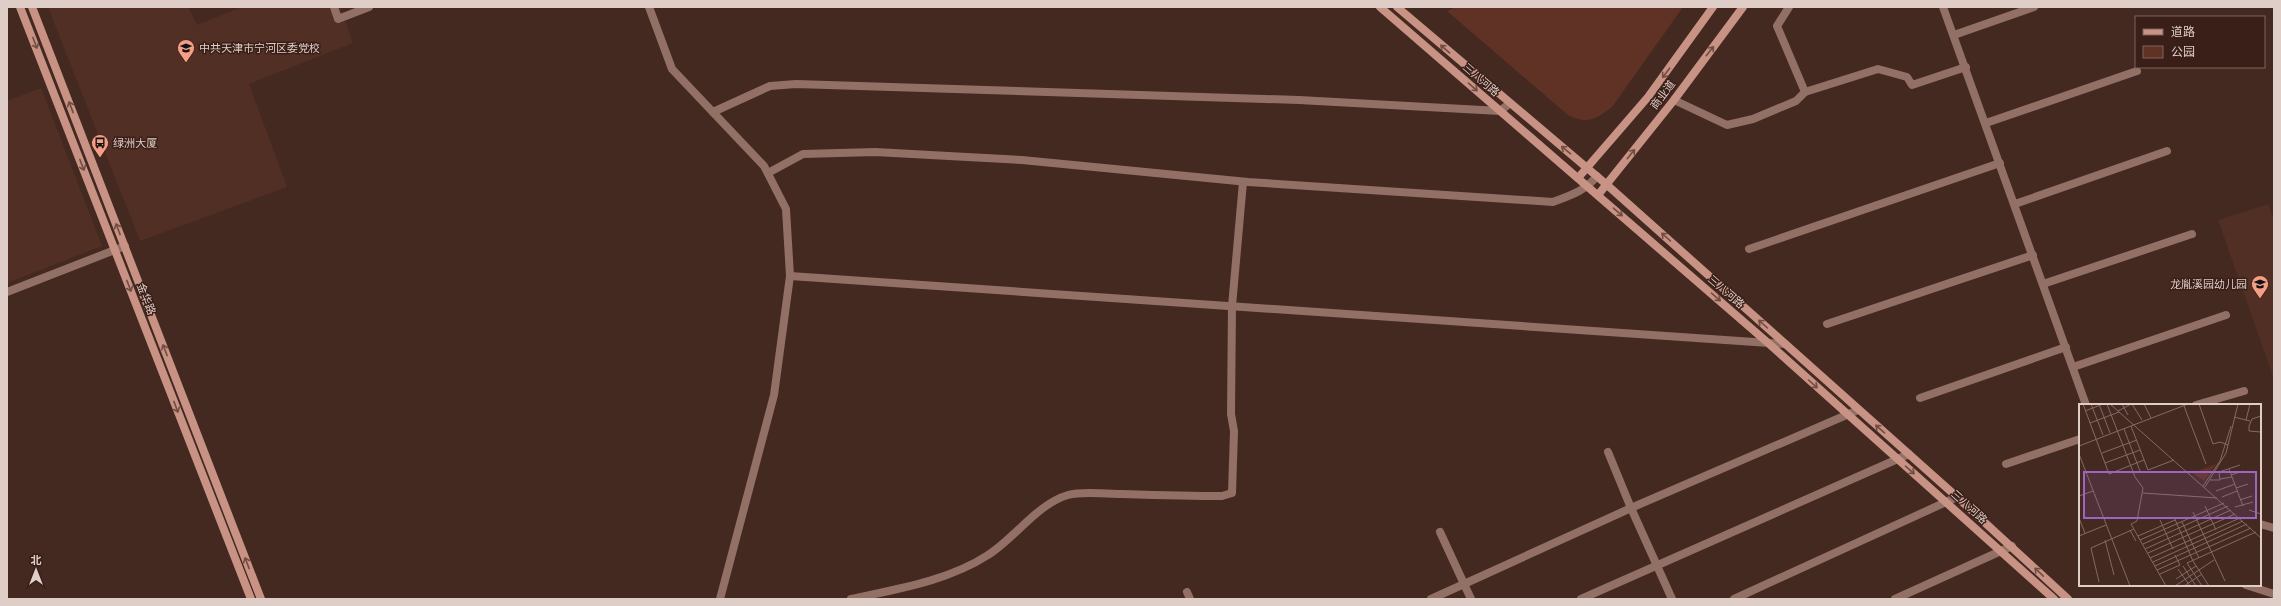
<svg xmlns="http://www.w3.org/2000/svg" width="2281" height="606" viewBox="0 0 2281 606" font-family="'Work Sans','Noto Sans SC',sans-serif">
  <rect width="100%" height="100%" fill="#442921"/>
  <g fill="#512f25">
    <polygon points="48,7 188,7 197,25 242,7 340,7 353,43 249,84 287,187 140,241"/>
    <polygon points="41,88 102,246 7,283 7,101"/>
    <polygon points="2268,204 2274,220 2274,379 2218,220"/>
  </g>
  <path fill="#603225" d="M1456 7H1683L1612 107C1596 119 1588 125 1568 115L1447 11Z"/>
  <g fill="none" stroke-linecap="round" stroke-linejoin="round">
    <g stroke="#927066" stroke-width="8">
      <polyline points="713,112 770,86 796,84 1299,100 1500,111 1509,104"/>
      <path d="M768 173 803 154 875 152 1022 160 1248 182 1553 202C1571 195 1585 191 1597 176"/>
      <path d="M851 599C897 589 948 581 988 555 1014 539 1037 504 1068 495 1082 491 1107 494 1122 494 1155 495 1188 496 1222 496L1232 493 1234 431 1231 414 1232 306 1243 182"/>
    </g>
    <g stroke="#927066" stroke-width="8">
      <polyline points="334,7 338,19 369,7"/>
      <polyline points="649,7 672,69 764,166 786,209 790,276 774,395 720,599"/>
      <polyline points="1943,7 2086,405"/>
      <polyline points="1954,35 2034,7"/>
      <polyline points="1805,92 1878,69 1907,77 1912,85 1966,67"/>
      <polyline points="1674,100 1727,125 1753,119 1796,101 1805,92 1777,26 1789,7"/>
      <polyline points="1986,123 2137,71"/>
      <polyline points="2015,204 2167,151"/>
      <polyline points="1749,249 2000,163"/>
      <polyline points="790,276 1785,344"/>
      <polyline points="2043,284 2192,234"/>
      <polyline points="7,292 125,246"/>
      <polyline points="1827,324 2033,255"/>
      <polyline points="2073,367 2226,315"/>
      <polyline points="1920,398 2066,347"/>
      <polyline points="2196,405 2244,391"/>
      <polyline points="1608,452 1631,508 1672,599"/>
      <polyline points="2006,464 2080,439"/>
      <polyline points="2260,524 2274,528"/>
      <polyline points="1440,532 1471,599"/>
      <polyline points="2246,585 2274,594"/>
      <polyline points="1187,592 1190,599"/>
      <polyline points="1431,599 1631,508 1858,410"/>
      <polyline points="1581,599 1909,454"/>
      <polyline points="1734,599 1957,497"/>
      <polyline points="1895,599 2012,546"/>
    </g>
    <g stroke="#c89384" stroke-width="8">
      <polyline points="20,7 251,599"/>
      <polyline points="32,7 261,599"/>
      <polyline points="1380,7 1767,342 2054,599"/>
      <polyline points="1397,7 1606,184 1957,497 2068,599"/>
      <polyline points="1578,178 1648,97 1713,7"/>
      <polyline points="1598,195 1674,100 1743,7"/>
    </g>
  </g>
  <defs><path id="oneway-shaft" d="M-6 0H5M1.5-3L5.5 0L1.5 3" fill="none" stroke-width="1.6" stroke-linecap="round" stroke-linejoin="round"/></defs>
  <g stroke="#724d43">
    <use href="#oneway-shaft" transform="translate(35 43) rotate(69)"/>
    <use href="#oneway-shaft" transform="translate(1445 49) rotate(-139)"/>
    <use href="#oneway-shaft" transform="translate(1710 51) rotate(-52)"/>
    <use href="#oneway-shaft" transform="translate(1666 73) rotate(127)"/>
    <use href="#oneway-shaft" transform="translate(1473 87) rotate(41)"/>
    <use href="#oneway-shaft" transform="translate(71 107) rotate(-111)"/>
    <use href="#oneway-shaft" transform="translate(1566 150) rotate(-141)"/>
    <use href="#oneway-shaft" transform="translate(1631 154) rotate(-51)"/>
    <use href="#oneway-shaft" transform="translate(82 165) rotate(69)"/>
    <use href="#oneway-shaft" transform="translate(1618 212) rotate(41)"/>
    <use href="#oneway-shaft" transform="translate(118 229) rotate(-111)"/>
    <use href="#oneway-shaft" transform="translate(1666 237) rotate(-138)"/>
    <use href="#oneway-shaft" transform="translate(129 286) rotate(69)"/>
    <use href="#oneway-shaft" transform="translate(1716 297) rotate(41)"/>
    <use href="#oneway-shaft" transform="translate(1763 324) rotate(-138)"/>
    <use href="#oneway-shaft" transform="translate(165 350) rotate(-111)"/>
    <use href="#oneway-shaft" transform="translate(1813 384) rotate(42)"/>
    <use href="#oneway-shaft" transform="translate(176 407) rotate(69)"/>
    <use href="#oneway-shaft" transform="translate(1880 429) rotate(-139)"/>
    <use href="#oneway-shaft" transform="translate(1910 470) rotate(41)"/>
    <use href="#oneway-shaft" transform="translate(247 563) rotate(-111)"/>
    <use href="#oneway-shaft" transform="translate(2039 572) rotate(-136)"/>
  </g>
  <defs>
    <symbol id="university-pin" viewBox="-11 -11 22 30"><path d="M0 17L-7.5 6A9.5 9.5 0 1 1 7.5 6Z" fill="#f49e86" stroke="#391f18"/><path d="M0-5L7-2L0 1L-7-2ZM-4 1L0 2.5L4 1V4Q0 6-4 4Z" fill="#111"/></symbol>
    <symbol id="bus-pin" viewBox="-11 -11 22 30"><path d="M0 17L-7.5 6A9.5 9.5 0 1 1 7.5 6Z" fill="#f49e86" stroke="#391f18"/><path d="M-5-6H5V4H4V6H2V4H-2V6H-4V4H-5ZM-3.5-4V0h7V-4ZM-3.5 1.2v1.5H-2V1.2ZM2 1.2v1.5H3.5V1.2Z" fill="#111"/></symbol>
    <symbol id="school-pin" viewBox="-11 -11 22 30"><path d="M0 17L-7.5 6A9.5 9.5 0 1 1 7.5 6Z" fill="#f49e86" stroke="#391f18"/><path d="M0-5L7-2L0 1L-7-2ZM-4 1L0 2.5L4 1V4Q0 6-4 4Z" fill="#111"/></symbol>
  </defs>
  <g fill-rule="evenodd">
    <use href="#university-pin" x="176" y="38" width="20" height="27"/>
    <use href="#bus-pin" x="90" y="133" width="20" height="27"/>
    <use href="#school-pin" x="2250" y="274" width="20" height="27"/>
  </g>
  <g text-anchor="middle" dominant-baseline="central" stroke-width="3" stroke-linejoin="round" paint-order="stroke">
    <g font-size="11" fill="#dfcdc7" stroke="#391f18" text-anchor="start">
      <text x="199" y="48">中共天津市宁河区委党校</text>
      <text x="113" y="143">绿洲大厦</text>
      <text x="2247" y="284" text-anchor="end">龙胤溪园幼儿园</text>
    </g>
    <g font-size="11" fill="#dfcdc7" stroke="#391f18">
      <text transform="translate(1481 80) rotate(41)">三八河路</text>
      <text transform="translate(1663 95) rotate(-53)">商业道</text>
      <text transform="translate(1726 292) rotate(41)">三八河路</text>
      <text transform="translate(146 299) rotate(69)">金华路</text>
      <text transform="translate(1969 507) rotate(42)">三八河路</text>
    </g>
  </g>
  <g transform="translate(2079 404)">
    <rect width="182" height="182" fill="#442921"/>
    <path d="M137 60 125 77 114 69Z" fill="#603225"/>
    <path fill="none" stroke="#826b63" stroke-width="1" d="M4 0 30 70 65 56M12 0 24 31M20 0 31 29M28 0 56 73 64 84 58 117 52 120 87 182M31 0 182 134M43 0 49 11M53 0 63 16M65 0 72 14M120 0 134 40 141 38 149 41M105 2 127 60M6 7 24 0M39 7 52 0M182 12 173 15 170 22V27L182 28M155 13 171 17M167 16 171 0M11 19 40 8M52 22 69 66 95 56M45 25 61 67M0 42 109 0M23 49 58 36M0 50 51 182M26 59 61 46M150 65 164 102M152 71 164 67M141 75 153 73M131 76H141L140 68 161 61M124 82 141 57 152 22M126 83 147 49 159 0M157 84 169 80M137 87 156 80M64 89 138 94M0 92 14 87M143 93 158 87M161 96 173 92M126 102 137 126M156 103 174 98M170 106 182 110M114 108 146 177M95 113 114 157 130 182M0 114 6 129M81 116 94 145M103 118 120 154M51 126 57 137M0 132 27 121M59 132 96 116M26 136 35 171M61 136 145 99M64 140 149 102M66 145 152 106M69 149 156 110M71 154 161 114M74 158 164 117M76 162 168 120M104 162 117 182M99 165 111 182M78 166 172 124M81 170 101 161 96 151M97 175 117 162M20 178 12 144 55 125M96 182 135 156M105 182 123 170M123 182 108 159 177 128"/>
    <path fill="#9e64c2" fill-opacity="0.15" stroke="#9e64c2" stroke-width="2" d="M5 68H177V114H5Z"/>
    <rect width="182" height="182" fill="none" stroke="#dfcdc7" stroke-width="2"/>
  </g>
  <rect width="2281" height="606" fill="none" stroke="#dfcdc7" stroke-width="16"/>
  <rect x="2135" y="16" width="130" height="52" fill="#391f18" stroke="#7b655e"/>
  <rect x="2143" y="29" width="20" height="6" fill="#c89384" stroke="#7b655e"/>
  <text x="2171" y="36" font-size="12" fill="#dfcdc7">道路</text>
  <rect x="2143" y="46" width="20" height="12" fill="#603225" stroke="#7b655e"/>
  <text x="2171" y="56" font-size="12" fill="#dfcdc7">公园</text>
  <g transform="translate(36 570)" stroke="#391f18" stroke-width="3" paint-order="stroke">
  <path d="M0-3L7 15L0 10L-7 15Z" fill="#dfcdc7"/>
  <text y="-6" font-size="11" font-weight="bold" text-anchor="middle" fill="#dfcdc7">北</text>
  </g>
</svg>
